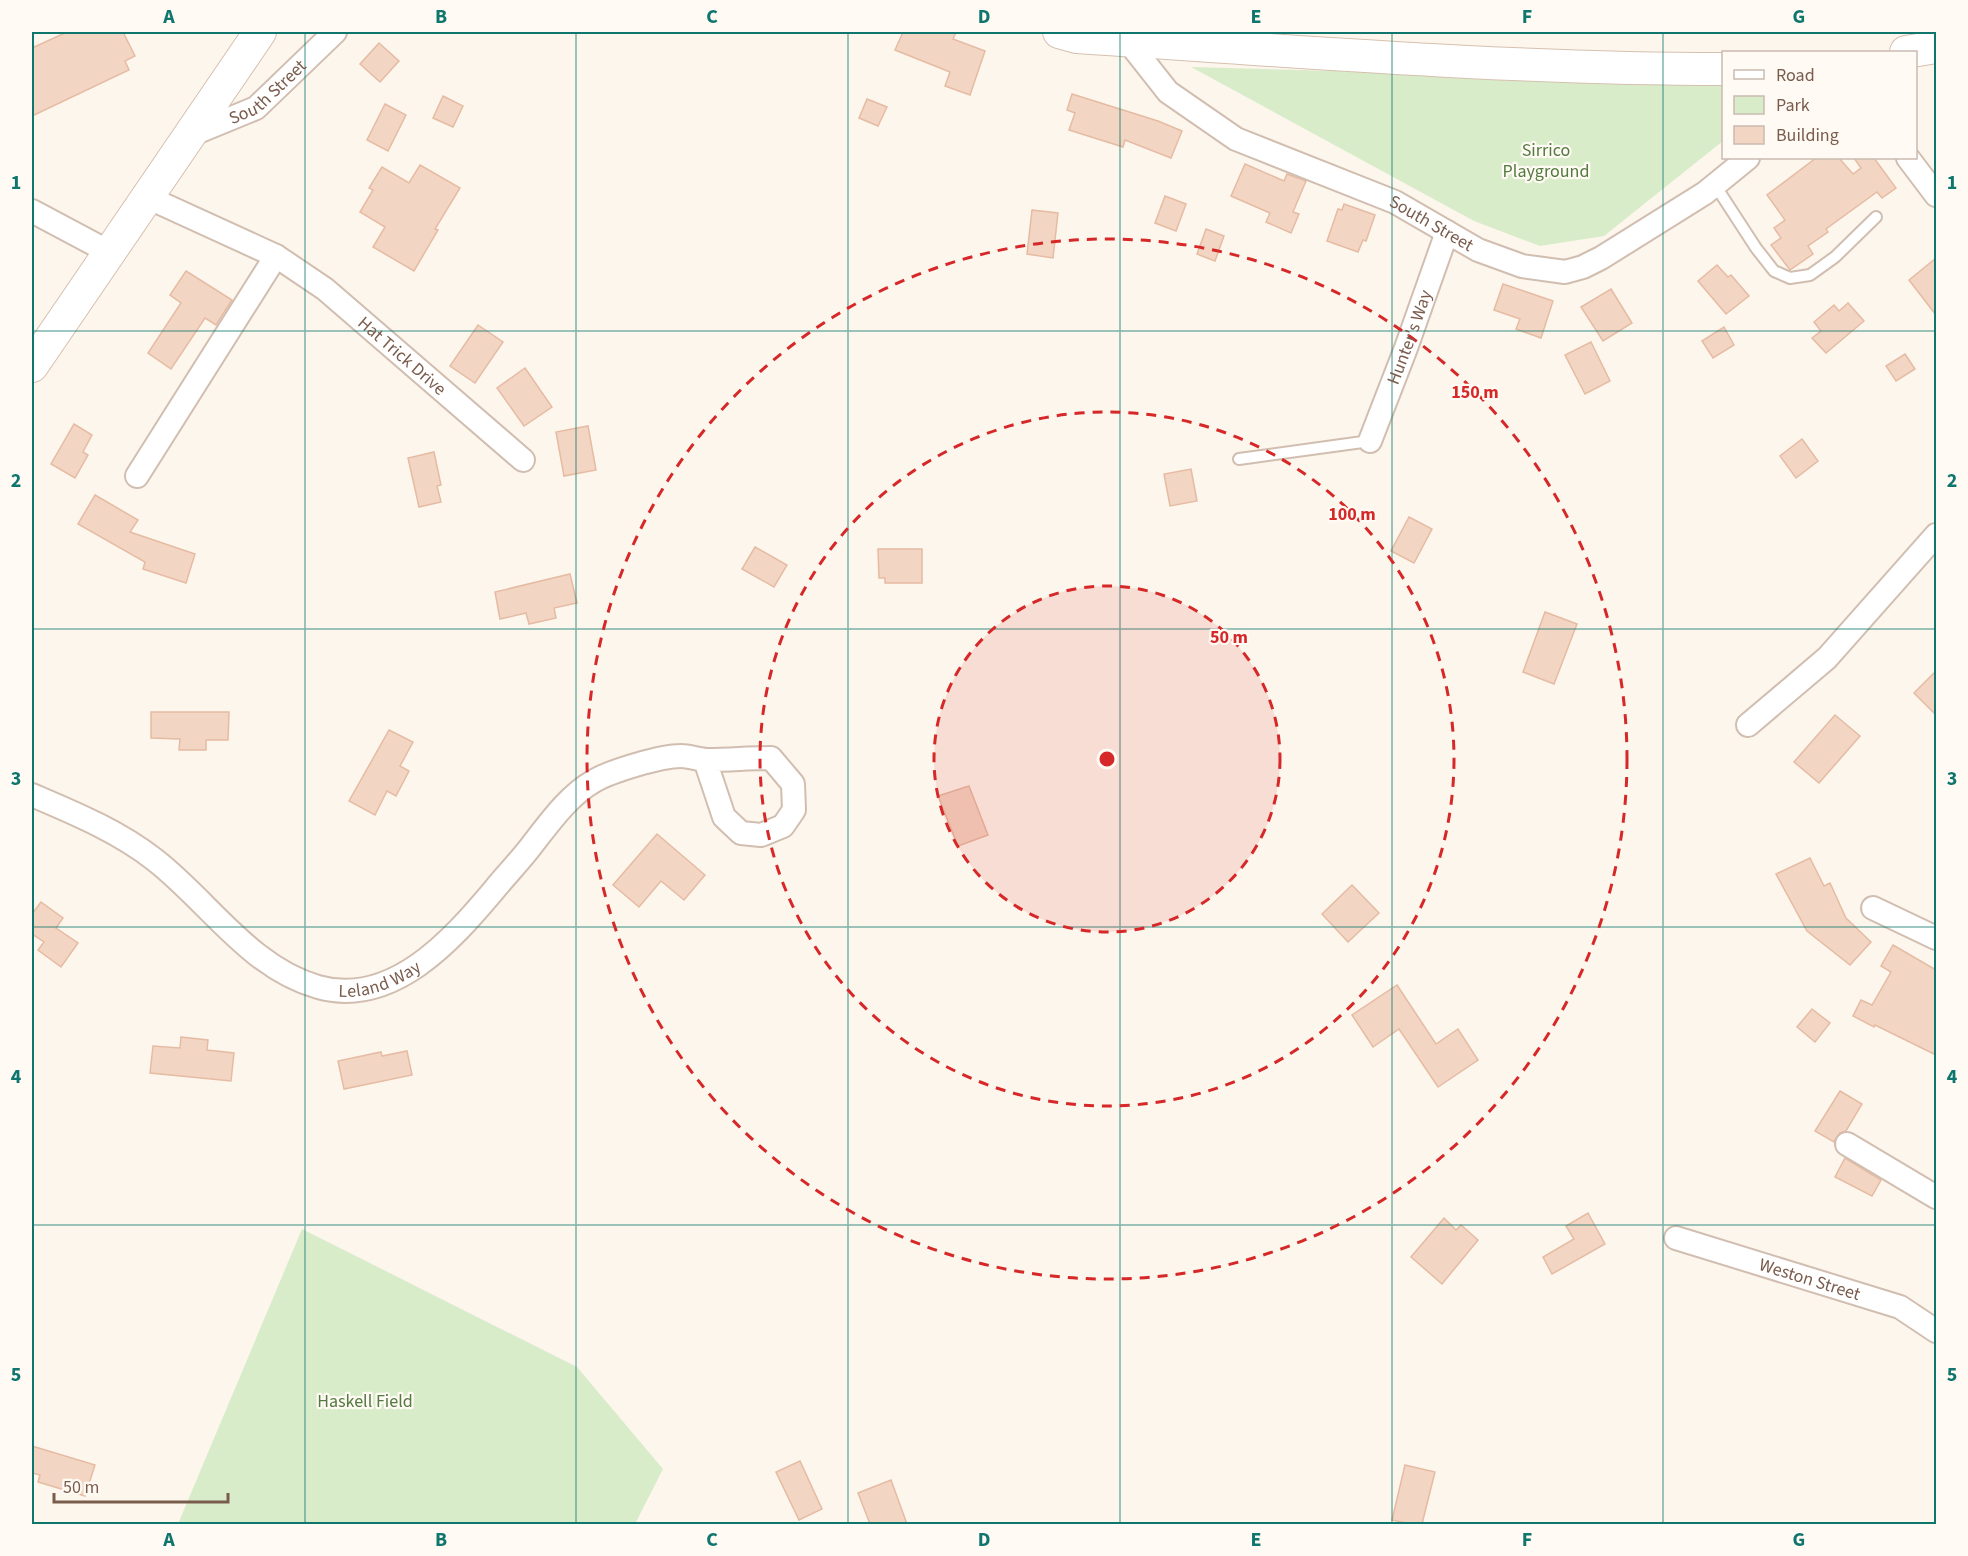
<svg xmlns="http://www.w3.org/2000/svg" width="1968" height="1556" viewBox="0 0 1968 1556" font-family="'Source Sans 3',sans-serif">
  <rect width="100%" height="100%" fill="#fdf6ec"/>
  <g fill="#d8ecc9">
    <polygon points="1191,67 1525,76 1723,86 1723,141 1604,236 1540,246 1474,221"/>
    <polygon points="302,1229 577,1367 663,1469 635,1524 178,1524"/>
  </g>
  <g fill="#f3d5c3" stroke="#e6bba3" stroke-width="1.5">
    <polygon points="67,32 123,32 135,56 125,61 129,70 32,116 32,48"/>
    <polygon points="903,32 956,32 953,39 985,51 970,95 945,86 950,72 895,50"/>
    <polygon points="379,43 399,61 380,82 360,64"/>
    <polygon points="1072,94 1158,121 1182,131 1171,158 1125,140 1123,147 1069,130 1075,113 1067,110"/>
    <polygon points="443,96 463,106 453,127 433,118"/>
    <polygon points="867,99 887,107 878,126 859,118"/>
    <polygon points="385,104 406,115 388,151 367,140"/>
    <polygon points="1816,158 1839,158 1853,174 1861,168 1854,158 1874,158 1896,188 1882,198 1877,192 1826,229 1828,232 1808,246 1813,254 1790,270 1771,245 1781,238 1774,228 1785,220 1767,195"/>
    <polygon points="1245,164 1284,181 1287,174 1306,181 1293,212 1299,214 1291,233 1266,222 1270,213 1231,196"/>
    <polygon points="420,165 460,188 435,229 438,230 414,271 373,247 385,227 360,212 373,190 369,188 382,167 409,183"/>
    <polygon points="1165,196 1186,204 1176,231 1155,223"/>
    <polygon points="1344,204 1375,215 1366,241 1363,240 1358,252 1327,241 1338,209 1342,210"/>
    <polygon points="1032,210 1058,213 1053,258 1027,254"/>
    <polygon points="1206,229 1224,236 1215,261 1197,254"/>
    <polygon points="1936,258 1936,315 1909,280"/>
    <polygon points="1717,265 1728,277 1731,275 1749,296 1726,314 1698,281"/>
    <polygon points="186,271 232,300 216,325 205,318 171,369 148,353 181,303 170,295"/>
    <polygon points="1503,284 1553,301 1541,338 1516,329 1520,319 1494,310"/>
    <polygon points="1611,289 1632,323 1603,341 1581,307"/>
    <polygon points="1848,303 1864,321 1826,353 1812,338 1821,331 1814,322 1834,305 1839,311"/>
    <polygon points="478,325 503,342 475,383 450,366"/>
    <polygon points="1724,327 1734,345 1713,358 1702,341"/>
    <polygon points="1591,342 1610,381 1585,394 1565,355"/>
    <polygon points="1905,354 1915,369 1896,381 1886,366"/>
    <polygon points="525,368 552,407 524,426 497,388"/>
    <polygon points="74,424 92,435 83,452 88,455 75,478 51,464"/>
    <polygon points="588,426 596,470 564,476 556,432"/>
    <polygon points="1802,439 1818,461 1796,478 1780,456"/>
    <polygon points="434,452 441,485 437,486 441,502 419,507 408,458"/>
    <polygon points="1191,469 1197,501 1170,506 1164,474"/>
    <polygon points="95,495 138,520 130,532 195,554 186,583 143,569 145,562 78,524"/>
    <polygon points="1409,517 1432,529 1414,563 1391,551"/>
    <polygon points="755,547 787,565 774,587 742,569"/>
    <polygon points="878,549 922,549 922,583 885,583 885,578 879,578"/>
    <polygon points="570,574 577,603 554,608 556,618 529,624 526,613 500,619 495,592"/>
    <polygon points="1545,612 1577,624 1554,684 1523,672"/>
    <polygon points="1936,671 1936,715 1914,693"/>
    <polygon points="151,712 229,712 228,740 206,740 206,750 179,750 180,739 151,738"/>
    <polygon points="1835,715 1860,736 1819,783 1794,762"/>
    <polygon points="389,730 413,742 400,766 409,771 396,796 387,791 375,815 349,801"/>
    <polygon points="969,786 988,835 958,846 938,796"/>
    <polygon points="657,834 705,875 684,900 661,881 639,907 613,885"/>
    <polygon points="1810,858 1824,886 1830,883 1846,918 1871,942 1850,965 1807,931 1776,874"/>
    <polygon points="1352,885 1379,913 1348,942 1322,914"/>
    <polygon points="41,902 63,918 56,928 78,943 61,967 38,950 44,942 32,934 32,914"/>
    <polygon points="1893,945 1936,970 1936,1055 1875,1025 1874,1027 1853,1016 1861,1000 1872,1005 1891,972 1881,966"/>
    <polygon points="1397,985 1436,1044 1458,1029 1478,1060 1438,1087 1399,1029 1373,1047 1352,1015"/>
    <polygon points="1812,1009 1830,1023 1815,1042 1797,1027"/>
    <polygon points="181,1037 208,1040 207,1050 234,1053 231,1081 150,1073 153,1046 180,1048"/>
    <polygon points="407,1051 412,1075 344,1089 338,1061 381,1052 382,1056"/>
    <polygon points="1840,1091 1862,1104 1846,1131 1840,1133 1834,1142 1815,1131"/>
    <polygon points="1845,1158 1881,1180 1872,1196 1835,1177"/>
    <polygon points="1588,1213 1605,1244 1552,1274 1543,1257 1574,1239 1566,1226"/>
    <polygon points="1444,1218 1456,1230 1461,1225 1478,1240 1442,1284 1411,1257"/>
    <polygon points="32,1446 95,1465 85,1496 38,1482 40,1475 32,1473"/>
    <polygon points="800,1461 822,1509 799,1520 776,1472"/>
    <polygon points="1405,1465 1435,1472 1422,1524 1411,1524 1392,1520"/>
    <polygon points="891,1480 907,1524 870,1524 858,1493"/>
  </g>
  <g fill="none" stroke-linecap="round" stroke-linejoin="round">
    <defs>
      <g id="lane">
        <polyline points="1715,185 1756,248 1774,271 1790,278 1810,275 1835,257 1876,217"/>
        <polyline points="1239,459 1370,441"/>
      </g>
      <g id="street">
        <path id="s1" d="M1127 40 1168 92 1236 139 1395 202 1478 250 1522 266 1565 272 1583 267 1601 258 1705 193 1748 158"/>
        <path id="s2" d="M188 136 256 108 335 32"/>
        <polyline points="1908,158 1936,195"/>
        <path id="s3" d="M147 197 276 256 325 289 523 460"/>
        <polyline points="32,211 109,252"/>
        <path id="s4" d="M1370 441 1406 348 1447 232"/>
        <polyline points="137,476 276,256"/>
        <polyline points="1748,725 1827,658 1936,535"/>
        <path id="s5" d="M32 795C74 813 118 831 155 860 208 901 250 968 318 987 392 1008 452 940 494 890 506 875 520 861 532 845 550 822 568 796 594 781 611 771 661 756 681 756 690 756 699 760 708 760 729 760 750 758 771 758L793 784 794 810 783 826 761 835 741 833 724 817 705 760"/>
        <polyline points="1873,908 1936,938"/>
        <polyline points="1847,1144 1936,1197"/>
        <path id="s6" d="M1676 1238 1900 1307 1936 1331"/>
      </g>
      <g id="secondary">
        <path d="M1059 32 1077 37C1292 51 1508 69 1724 69"/>
        <polyline points="1906,52 1936,47"/>
        <polyline points="32,366 260,32"/>
      </g>
    </defs>
    <use href="#lane" stroke="#d1beb0" stroke-width="14"/>
    <use href="#street" stroke="#d1beb0" stroke-width="26"/>
    <use href="#secondary" stroke="#d6c0b0" stroke-width="34"/>
    <use href="#lane" stroke="#fff" stroke-width="10"/>
    <use href="#street" stroke="#fff" stroke-width="22"/>
    <use href="#secondary" stroke="#fff" stroke-width="32"/>
  </g>
  <path fill="none" stroke="#0f766e" stroke-width="1.5" stroke-opacity="0.55" d="M305 32V1524M576 32V1524M848 32V1524M1120 32V1524M1392 32V1524M1663 32V1524M32 331H1936M32 629H1936M32 927H1936M32 1225H1936"/>
  <circle cx="1107" cy="759" r="173" fill="#d62828" fill-opacity=".12"/>
  <g fill="none" stroke="#d62828" stroke-width="3" stroke-dasharray="10 8">
    <circle cx="1107" cy="759" r="173"/>
    <circle cx="1107" cy="759" r="347"/>
    <circle cx="1107" cy="759" r="520"/>
  </g>
  <g text-anchor="middle" dominant-baseline="central" stroke-width="4.5" stroke-linejoin="round" paint-order="stroke">
    <g font-size="18" fill="#7a5c4d" stroke="#fffaf3">
      <text stroke="none"><textPath href="#s2" startOffset="92">South Street</textPath></text>
      <text stroke="none"><textPath href="#s1" startOffset="362">South Street</textPath></text>
      <text stroke="none"><textPath href="#s4" startOffset="111">Hunter's Way</textPath></text>
      <text stroke="none"><textPath href="#s3" startOffset="303">Hat Trick Drive</textPath></text>
      <text stroke="none"><textPath href="#s5" startOffset="412">Leland Way</textPath></text>
      <text stroke="none"><textPath href="#s6" startOffset="140">Weston Street</textPath></text>
    </g>
    <g font-size="18" fill="#537a41" stroke="#fffaf3">
      <text x="1546" y="150">Sirrico<tspan x="1546" dy="21">Playground</tspan></text>
      <text x="365" y="1401">Haskell Field</text>
    </g>
  </g>
  <circle cx="1107" cy="759" r="9" fill="#d62828" stroke="#fffaf3" stroke-width="3"/>
  <g font-size="18" text-anchor="middle" font-weight="bold" fill="#d62828" stroke="#fffaf3" stroke-width="4.5" stroke-linejoin="round" paint-order="stroke">
    <text x="1475" y="398">150 m</text>
    <text x="1352" y="520">100 m</text>
    <text x="1229" y="643">50 m</text>
  </g>
  <rect width="1968" height="1556" fill="none" stroke="#fffaf3" stroke-width="66"/>
  <rect x="1722" y="51" width="195" height="108" fill="#fffaf3" stroke="#cabbb1" stroke-width="1.5"/>
  <rect x="1734" y="70" width="30" height="9" fill="#ffffff" stroke="#cabbb1" stroke-width="1.5"/>
  <text x="1776" y="81" font-size="18" fill="#7a5c4d">Road</text>
  <rect x="1734" y="96" width="30" height="18" fill="#d8ecc9" stroke="#cabbb1" stroke-width="1.5"/>
  <text x="1776" y="111" font-size="18" fill="#7a5c4d">Park</text>
  <rect x="1734" y="126" width="30" height="18" fill="#f3d5c3" stroke="#cabbb1" stroke-width="1.5"/>
  <text x="1776" y="141" font-size="18" fill="#7a5c4d">Building</text>
  <path d="M54 1493v9h174v-9" fill="none" stroke="#7a5c4d" stroke-width="3"/>
  <text x="63" y="1493" font-size="18" fill="#7a5c4d" stroke="#fffaf3" stroke-width="4.5" paint-order="stroke">50 m</text>
  <rect x="33" y="33" width="1902" height="1490" fill="none" stroke="#0f766e" stroke-width="2"/>
  <g font-size="20" text-anchor="middle" font-weight="bold" fill="#0f766e">
    <text x="169" y="23">A</text>
    <text x="441" y="23">B</text>
    <text x="712" y="23">C</text>
    <text x="984" y="23">D</text>
    <text x="1256" y="23">E</text>
    <text x="1527" y="23">F</text>
    <text x="1799" y="23">G</text>
    <text x="16" y="189">1</text>
    <text x="1952" y="189">1</text>
    <text x="16" y="487">2</text>
    <text x="1952" y="487">2</text>
    <text x="16" y="785">3</text>
    <text x="1952" y="785">3</text>
    <text x="16" y="1083">4</text>
    <text x="1952" y="1083">4</text>
    <text x="16" y="1381">5</text>
    <text x="1952" y="1381">5</text>
    <text x="169" y="1546">A</text>
    <text x="441" y="1546">B</text>
    <text x="712" y="1546">C</text>
    <text x="984" y="1546">D</text>
    <text x="1256" y="1546">E</text>
    <text x="1527" y="1546">F</text>
    <text x="1799" y="1546">G</text>
  </g>
</svg>
